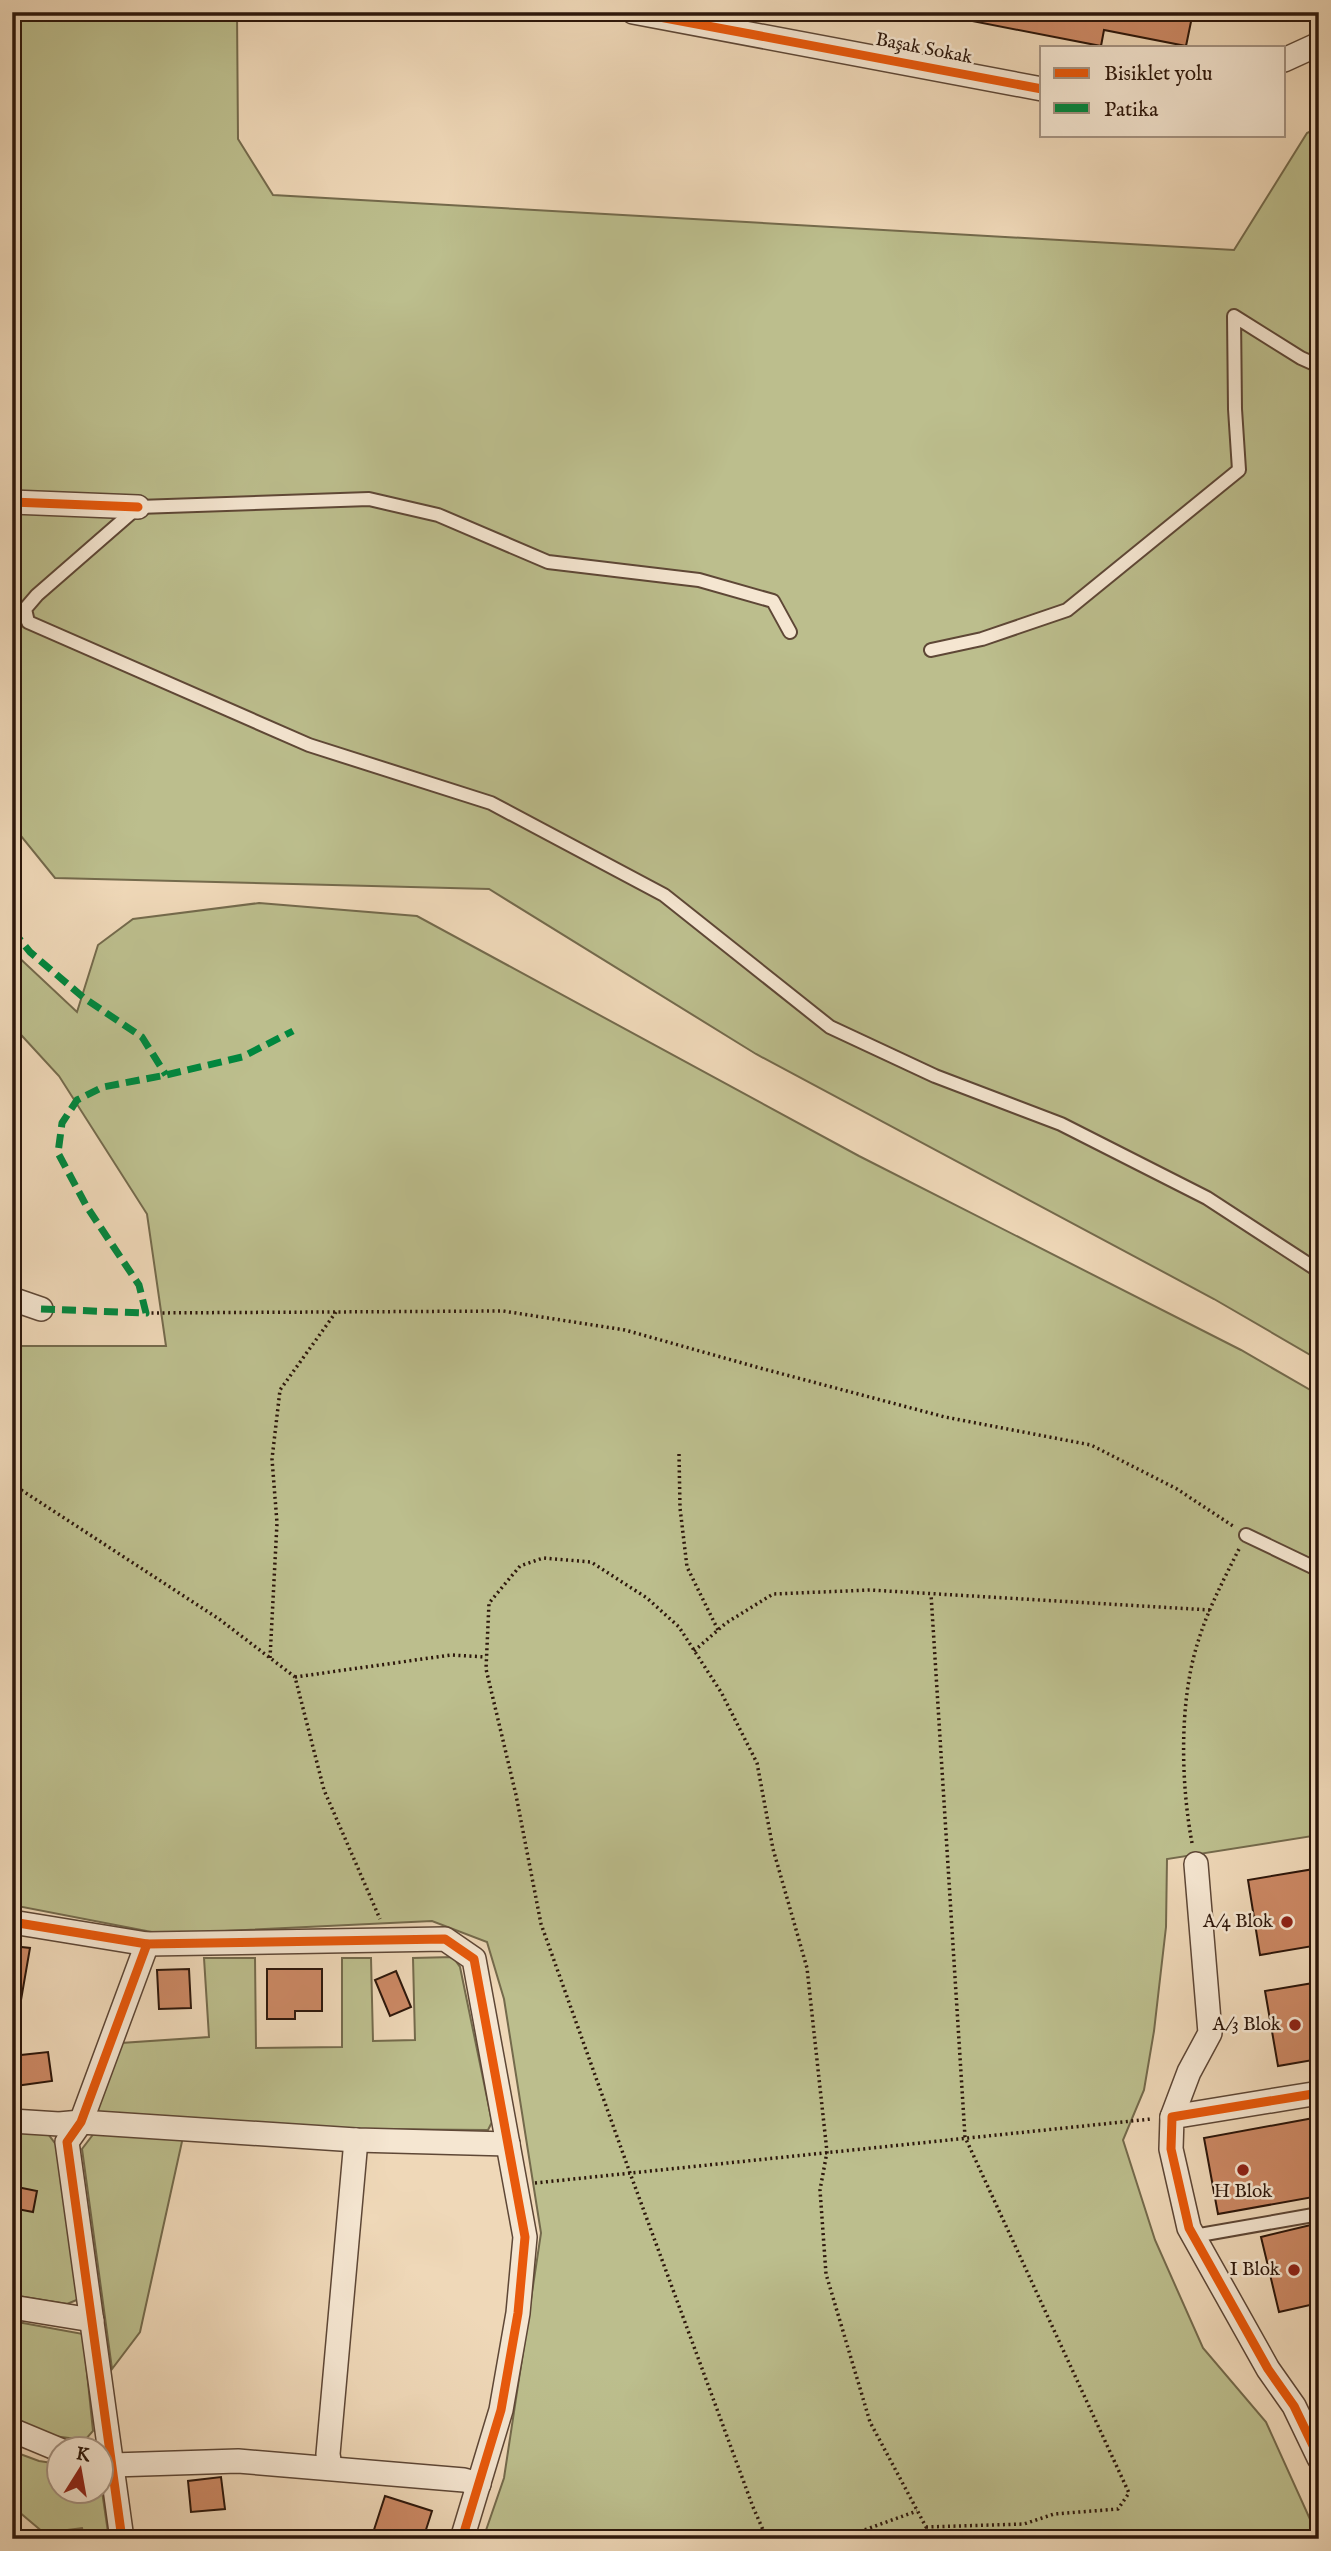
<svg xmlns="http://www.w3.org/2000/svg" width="1331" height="2551" viewBox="0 0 1331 2551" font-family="'IM FELL English',serif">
  <rect width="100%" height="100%" fill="#efd8b8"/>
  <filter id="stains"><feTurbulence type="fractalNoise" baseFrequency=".00286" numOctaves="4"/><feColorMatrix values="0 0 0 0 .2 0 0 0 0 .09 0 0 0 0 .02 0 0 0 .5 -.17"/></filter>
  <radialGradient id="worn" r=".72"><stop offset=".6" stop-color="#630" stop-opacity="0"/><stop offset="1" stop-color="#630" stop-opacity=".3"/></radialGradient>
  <g fill="#bcbe8d" stroke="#746a4c" stroke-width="2">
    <polygon points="12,12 237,12 238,139 273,195 1234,250 1307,133 1319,127 1319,1360 1214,1299 756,1054 489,889 55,878 12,825"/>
    <polygon points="259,903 417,916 859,1156 1241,1350 1319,1395 1319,1835 1167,1859 1166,1927 1154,2031 1144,2090 1123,2140 1155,2240 1203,2348 1266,2422 1319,2539 483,2539 504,2478 541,2233 504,1999 487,1942 432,1921 162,1934 12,1905 12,1346 166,1346 147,1214 59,1076 12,1025 12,951 77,1012 98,945 133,919"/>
    <polygon points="453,1957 460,1967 492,2122 488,2130 361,2129 95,2115 121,2043 209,2037 204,1958 255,1958 256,2048 342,2047 342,1958 371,1958 373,2041 415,2040 413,1958"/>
    <polygon points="12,2127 45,2130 57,2146 79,2299 67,2304 12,2295"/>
    <polygon points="95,2132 183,2137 140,2332 112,2369 82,2149"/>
    <polygon points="12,2321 83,2334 93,2431 85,2440 45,2435 12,2420"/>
    <polygon points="12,2451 39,2461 59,2464 60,2492 102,2491 109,2539 85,2539 82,2528 44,2533 12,2506"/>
  </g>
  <g fill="#cc8965" stroke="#2d170b" stroke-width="2">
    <polygon points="968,12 1193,12 1186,46 1104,30 1101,46 967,20"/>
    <polygon points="1314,1869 1319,1899 1319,1945 1260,1955 1248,1880"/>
    <polygon points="12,1946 30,1948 21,2000 12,2000"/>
    <polygon points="189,1969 191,2008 159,2009 157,1970"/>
    <polygon points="267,1969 322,1969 322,2011 295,2011 295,2019 267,2019"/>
    <polygon points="396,1971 411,2007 390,2016 375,1980"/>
    <polygon points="1319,1982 1319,2059 1278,2066 1265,1991"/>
    <polygon points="48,2052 52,2081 15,2086 12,2056"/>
    <polygon points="1319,2117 1319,2196 1218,2214 1204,2138"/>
    <polygon points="12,2186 37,2191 33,2212 12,2208"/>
    <polygon points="1319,2223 1319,2303 1279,2312 1261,2237"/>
    <polygon points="221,2477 225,2509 191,2512 188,2481"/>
    <polygon points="385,2496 432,2511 423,2539 371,2539"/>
  </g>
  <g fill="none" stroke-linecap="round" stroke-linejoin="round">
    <defs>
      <g id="service">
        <polyline points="790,632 773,601 699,580 548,562 438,515 369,499 138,507 37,595 25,609 28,622 309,745 491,803 664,895 830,1027 935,1076 1061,1124 1207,1198 1319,1271"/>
        <polyline points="931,650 982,639 1067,610 1239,470 1235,409 1234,316 1301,358 1319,366"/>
        <polyline points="1246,1535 1319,1570"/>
        <polyline points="1194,2236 1319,2214"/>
      </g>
      <g id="minor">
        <polyline points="633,12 1042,89"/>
        <polyline points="1284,60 1319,44"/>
        <polyline points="12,502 138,507"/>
        <polyline points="12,1299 41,1309"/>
        <polyline points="12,1922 147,1944 445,1939 474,1959 525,2237 518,2313 501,2410 462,2539"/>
        <polyline points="1319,2093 1172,2117 1171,2149 1189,2228 1268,2369 1294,2406 1319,2458"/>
        <polyline points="1172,2117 1189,2072 1210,2033 1196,1864"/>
        <polyline points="12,2121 59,2124 81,2122 356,2140 508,2144"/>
        <polyline points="12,2307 92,2320"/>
        <polyline points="12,2430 60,2450"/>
        <polyline points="102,2462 113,2465 238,2461 464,2480 479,2484"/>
        <polyline points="330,2467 328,2454 356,2140"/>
        <polyline points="122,2539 67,2142 81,2122 147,1944"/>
      </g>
    </defs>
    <use href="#service" stroke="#5e4736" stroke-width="16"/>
    <use href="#minor" stroke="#5e4736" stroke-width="26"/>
    <g stroke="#2d170b" stroke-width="3.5" stroke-dasharray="2 3.5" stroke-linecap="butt">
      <polyline points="146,1313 503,1311 625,1330 760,1368 945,1417 1091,1445 1177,1489 1233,1526"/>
      <polyline points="679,1454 680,1508 687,1567 718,1630"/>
      <polyline points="12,1484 219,1619 295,1677 324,1790 380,1919"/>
      <polyline points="694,1651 726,1623 773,1594 870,1590 1210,1610"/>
      <polyline points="270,1658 277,1523 272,1459 280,1390 336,1312"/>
      <polyline points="295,1677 451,1655 486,1657"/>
      <path d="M1192 1843C1181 1784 1179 1704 1197 1645 1207 1611 1224 1579 1240 1547"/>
      <polyline points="535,2183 1151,2119"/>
      <polyline points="926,2527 1024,2524 1054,2514 1118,2509 1129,2493 965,2137 931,1594"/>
      <polyline points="767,2539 753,2507 630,2173 541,1924 516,1795 486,1669 489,1603 520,1566 543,1558 591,1562 647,1598 679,1627 721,1692 757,1763 773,1849 807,1968 827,2152 820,2190 826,2274 870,2422 926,2527 936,2539"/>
      <polyline points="839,2539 917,2511"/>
    </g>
    <use href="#service" stroke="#f5e6d1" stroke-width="12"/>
    <use href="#minor" stroke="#f5e6d1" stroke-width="23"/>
    <g stroke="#00873e" stroke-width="7" stroke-dasharray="14 7" stroke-linecap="butt">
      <polyline points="12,930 30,952 84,998 142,1037 166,1075"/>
      <polyline points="41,1309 146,1313 139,1285 87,1207 58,1153 62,1123 77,1100 103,1087 166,1075 242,1057 293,1031"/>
    </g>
    <defs>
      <g id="cycleway">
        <polyline points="633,12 1042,89"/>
        <polyline points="12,502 138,507"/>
        <polyline points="12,1922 147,1944 445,1939 474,1959 525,2237 518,2313 501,2410 462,2539"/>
        <polyline points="1319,2093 1172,2117 1171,2149 1189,2228 1268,2369 1294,2406 1319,2458"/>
        <polyline points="122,2539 67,2142 81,2122 147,1944"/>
      </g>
    </defs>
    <use href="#cycleway" stroke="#f5e6d1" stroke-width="13"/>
    <use href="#cycleway" stroke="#e8590c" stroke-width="9"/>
  </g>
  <g fill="#8f2418" stroke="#f5e6d1" stroke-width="2.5">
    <circle cx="1287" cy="1922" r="7"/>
    <circle cx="1295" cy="2025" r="7"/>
    <circle cx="1243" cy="2170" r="7"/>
    <circle cx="1294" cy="2270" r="7"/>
  </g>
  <g text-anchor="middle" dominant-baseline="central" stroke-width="5" stroke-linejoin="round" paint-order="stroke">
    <g font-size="19" fill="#2d170b" stroke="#f5e6d1">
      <text transform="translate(924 49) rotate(11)">Başak Sokak</text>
    </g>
    <g font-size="19" fill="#2d170b" stroke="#f5e6d1" text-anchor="end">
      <text x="1273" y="1922">A/4 Blok</text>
      <text x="1281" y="2025">A/3 Blok</text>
      <text x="1243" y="2192" text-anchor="middle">H Blok</text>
      <text x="1280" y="2270">I Blok</text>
    </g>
  </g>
  <rect width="1331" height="2551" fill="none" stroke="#efd8b8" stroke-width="42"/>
  <rect x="14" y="14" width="1303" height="2523" fill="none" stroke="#2d170b" stroke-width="3.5"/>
  <rect x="21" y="21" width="1289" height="2509" fill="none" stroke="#2d170b" stroke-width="2"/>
  <rect x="1040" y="46" width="245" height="91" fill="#f5e6d1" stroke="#a59382" stroke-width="2"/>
  <rect x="1054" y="68" width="35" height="10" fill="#e8590c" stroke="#a59382" stroke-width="2"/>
  <text x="1104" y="80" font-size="21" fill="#2d170b">Bisiklet yolu</text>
  <rect x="1054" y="103" width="35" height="10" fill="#00873e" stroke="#a59382" stroke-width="2"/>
  <text x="1104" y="116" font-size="21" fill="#2d170b">Patika</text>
  <g transform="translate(80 2470) rotate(11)"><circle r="33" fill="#f5e6d1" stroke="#a59382" stroke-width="2"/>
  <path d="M0-5L12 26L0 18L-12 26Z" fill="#8f2418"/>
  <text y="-10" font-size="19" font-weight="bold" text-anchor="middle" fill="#2d170b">K</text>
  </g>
  <rect width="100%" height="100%" filter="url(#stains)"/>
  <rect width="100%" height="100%" fill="url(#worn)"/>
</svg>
